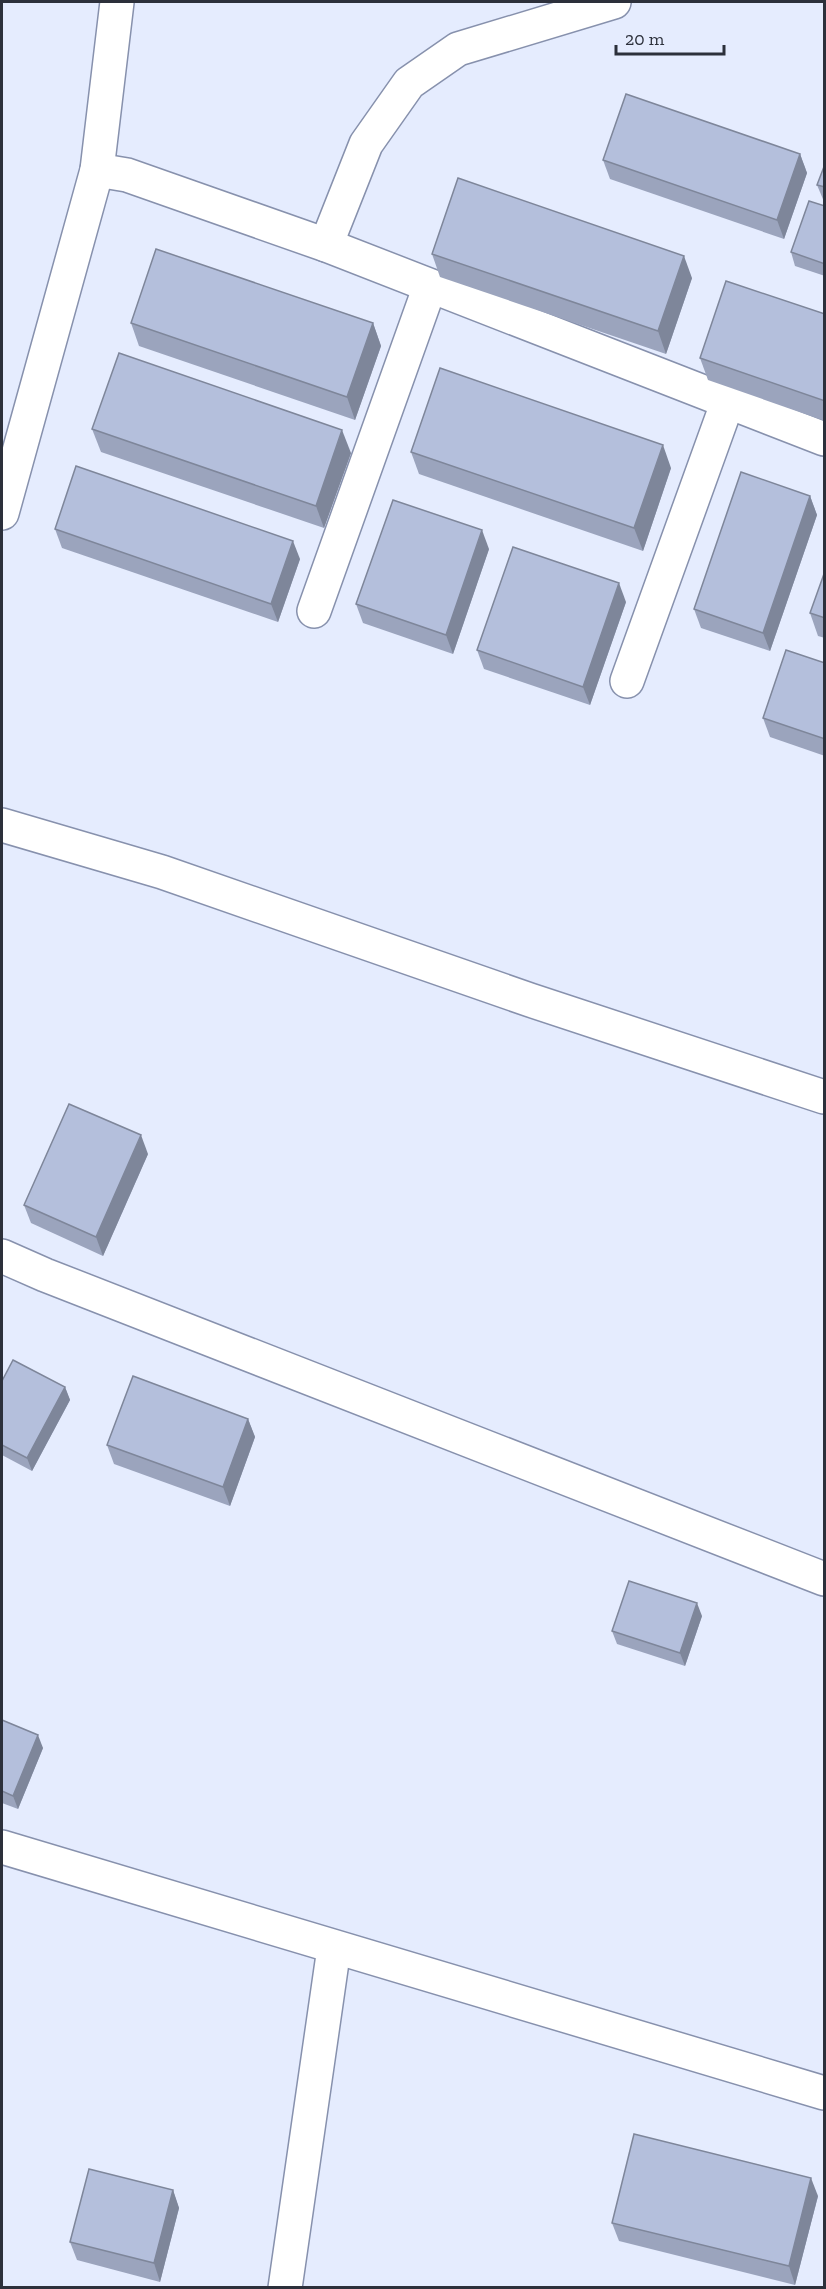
<svg xmlns="http://www.w3.org/2000/svg" width="826" height="2289" viewBox="0 0 826 2289" font-family="'Zilla Slab',serif">
  <rect width="100%" height="100%" fill="#e5ecfe"/>
  <g fill="none" stroke-linecap="round" stroke-linejoin="round">
    <defs>
      <g id="street">
        <polyline points="97,170 127,175 326,245 824,439"/>
        <polyline points="326,245 366,144 409,83 458,49 614,2"/>
        <polyline points="2,513 97,170 117,2"/>
        <polyline points="314,611 430,286"/>
        <polyline points="627,681 728,401"/>
        <polyline points="2,825 162,872 530,1000 824,1097"/>
        <polyline points="2,1256 45,1275 824,1579"/>
        <polyline points="2,1847 824,2093"/>
        <polyline points="285,2288 334,1948"/>
      </g>
    </defs>
    <use href="#street" stroke="#8791ad" stroke-width="36"/>
    <use href="#street" stroke="#fff" stroke-width="33"/>
  </g>
  <g fill="#9ba4bd">
    <polygon points="800,154 807,173 784,239 610,179 603,160"/>
    <polygon points="825,164 825,204 817,185"/>
    <polygon points="825,206 825,276 795,266 791,252"/>
    <polygon points="432,254 692,278 666,354 440,277"/>
    <polygon points="825,314 825,421 708,380 700,358"/>
    <polygon points="131,323 373,323 381,346 355,420 139,346"/>
    <polygon points="92,429 351,453 324,528 101,452"/>
    <polygon points="411,452 671,468 643,551 419,474"/>
    <polygon points="810,496 817,515 770,651 701,628 694,609"/>
    <polygon points="55,529 300,559 278,622 62,548"/>
    <polygon points="489,549 453,654 363,623 356,604"/>
    <polygon points="825,571 825,638 818,636 810,613"/>
    <polygon points="626,602 590,705 484,669 477,650"/>
    <polygon points="825,663 825,756 770,737 763,718"/>
    <polygon points="148,1154 103,1256 31,1223 24,1205"/>
    <polygon points="2,1381 65,1387 70,1400 32,1471 2,1455"/>
    <polygon points="248,1419 255,1437 230,1506 114,1464 107,1445"/>
    <polygon points="702,1616 685,1666 617,1644 612,1631"/>
    <polygon points="2,1720 43,1748 18,1809 2,1803"/>
    <polygon points="173,2190 179,2208 160,2282 77,2260 70,2242"/>
    <polygon points="818,2196 795,2285 619,2241 612,2223"/>
  </g>
  <g fill="#7e869a">
    <polygon points="800,154 807,173 784,239 777,220"/>
    <polygon points="684,256 692,278 666,354 658,331"/>
    <polygon points="373,323 381,346 355,420 347,397"/>
    <polygon points="342,430 351,453 324,528 316,506"/>
    <polygon points="663,445 671,468 643,551 634,528"/>
    <polygon points="810,496 817,515 770,651 763,633"/>
    <polygon points="482,530 489,549 453,654 446,635"/>
    <polygon points="293,541 300,559 278,622 271,604"/>
    <polygon points="619,583 626,602 590,705 583,687"/>
    <polygon points="141,1135 148,1154 103,1256 96,1237"/>
    <polygon points="65,1387 70,1400 32,1471 27,1458"/>
    <polygon points="248,1419 255,1437 230,1506 223,1487"/>
    <polygon points="697,1603 702,1616 685,1666 680,1653"/>
    <polygon points="38,1735 43,1748 18,1809 13,1796"/>
    <polygon points="811,2178 818,2196 795,2285 789,2266"/>
    <polygon points="173,2190 179,2208 160,2282 154,2263"/>
  </g>
  <g fill="#b4bfdc" stroke="#7e869a" stroke-width="1.5">
    <polygon points="626,94 800,154 777,220 603,160"/>
    <polygon points="825,164 825,187 817,185"/>
    <polygon points="458,178 684,256 658,331 432,254"/>
    <polygon points="809,201 825,206 825,264 791,252"/>
    <polygon points="156,249 373,323 347,397 131,323"/>
    <polygon points="726,281 825,314 825,401 700,358"/>
    <polygon points="119,353 342,430 316,506 92,429"/>
    <polygon points="440,368 663,445 634,528 411,452"/>
    <polygon points="76,466 293,541 271,604 55,529"/>
    <polygon points="741,472 810,496 763,633 694,609"/>
    <polygon points="393,500 482,530 446,635 356,604"/>
    <polygon points="513,547 619,583 583,687 477,650"/>
    <polygon points="825,571 825,618 810,613"/>
    <polygon points="786,650 825,663 825,739 763,718"/>
    <polygon points="69,1104 141,1135 96,1237 24,1205"/>
    <polygon points="13,1360 65,1387 27,1458 2,1445 2,1381"/>
    <polygon points="133,1376 248,1419 223,1487 107,1445"/>
    <polygon points="629,1581 697,1603 680,1653 612,1631"/>
    <polygon points="2,1720 38,1735 13,1796 2,1791"/>
    <polygon points="634,2134 811,2178 789,2266 612,2223"/>
    <polygon points="89,2169 173,2190 154,2263 70,2242"/>
  </g>
  <rect width="826" height="2289" fill="none" stroke="#2c303b" stroke-width="6"/>
  <path d="M616 45v9h108v-9" fill="none" stroke="#2c303b" stroke-width="3"/>
  <text x="625" y="45" font-size="18" fill="#2c303b" stroke="#e5ecfe" stroke-width="4.5" paint-order="stroke">20 m</text>
</svg>
